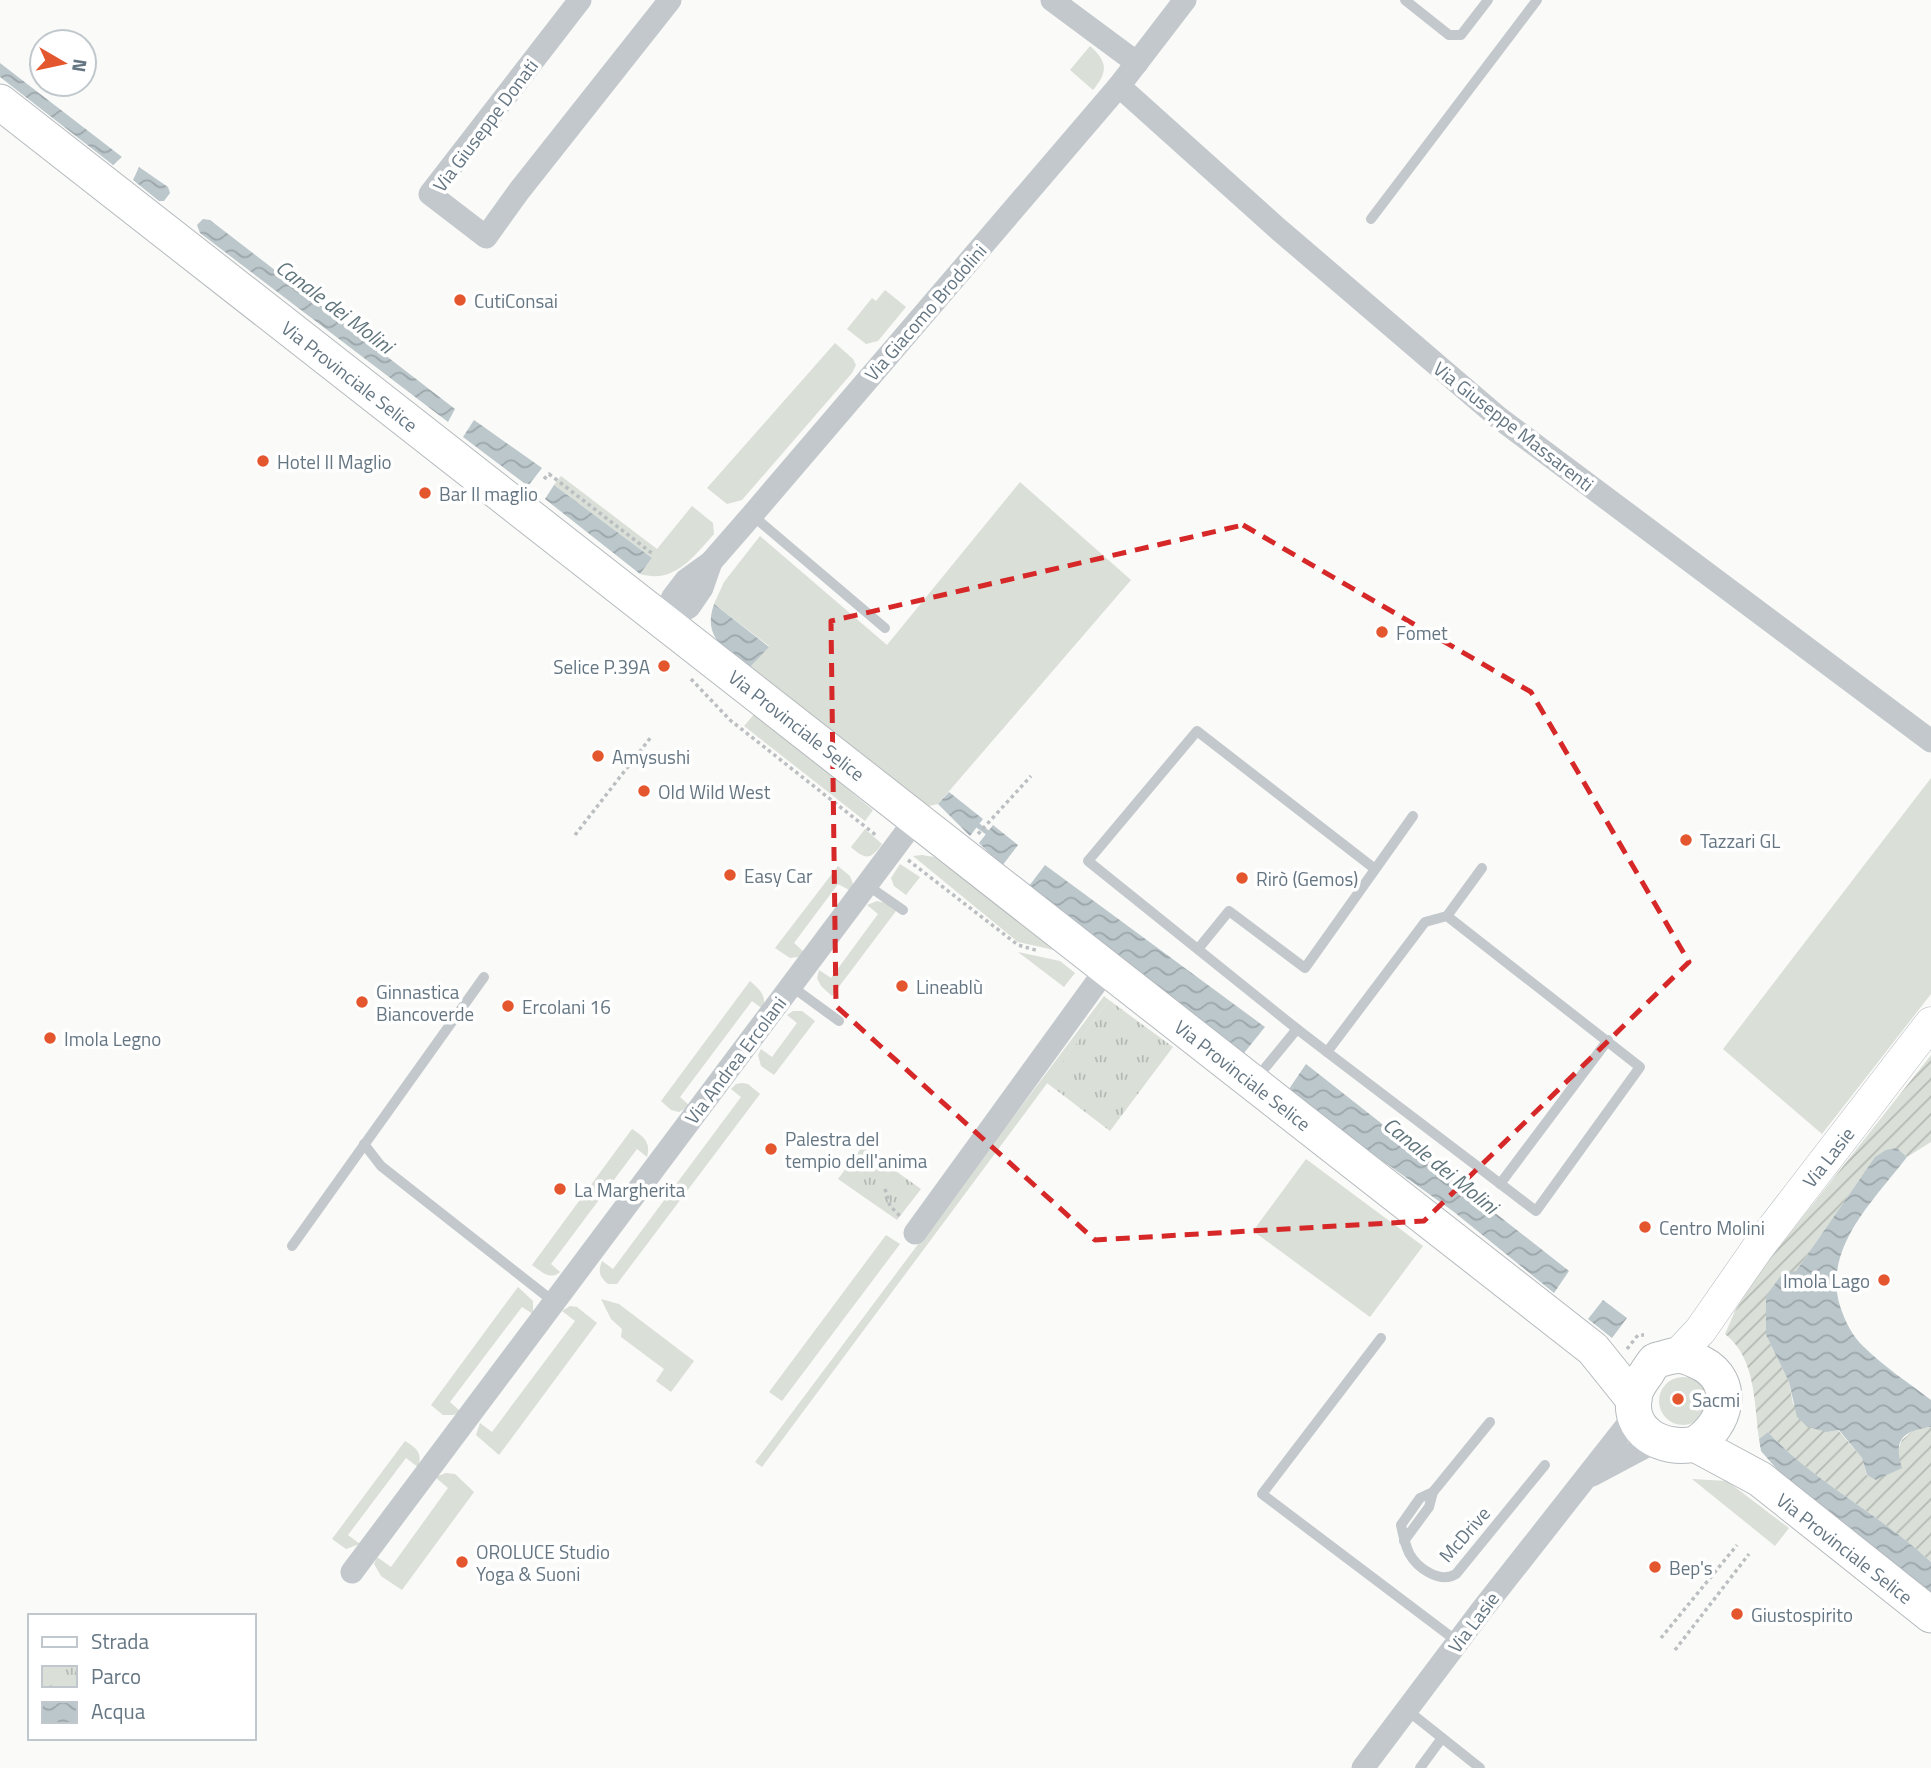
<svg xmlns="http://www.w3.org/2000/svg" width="1931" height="1768" viewBox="0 0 1931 1768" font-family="'Titillium Web',sans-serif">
  <defs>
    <pattern id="park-tufts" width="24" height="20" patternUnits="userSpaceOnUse" patternTransform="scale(1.75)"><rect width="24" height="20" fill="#dadfd7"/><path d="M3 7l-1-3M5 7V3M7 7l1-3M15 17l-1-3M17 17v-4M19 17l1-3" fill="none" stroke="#b4b9b4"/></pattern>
    <pattern id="garden-furrows" width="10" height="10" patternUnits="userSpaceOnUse" patternTransform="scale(1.75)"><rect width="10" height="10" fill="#dadfd7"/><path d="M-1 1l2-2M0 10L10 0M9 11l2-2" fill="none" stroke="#b4b9b4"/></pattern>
    <pattern id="water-waves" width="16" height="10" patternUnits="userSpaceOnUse" patternTransform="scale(1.75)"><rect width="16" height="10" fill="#bbc7cb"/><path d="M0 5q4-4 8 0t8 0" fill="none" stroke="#9ca6aa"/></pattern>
  </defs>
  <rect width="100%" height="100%" fill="#fafaf8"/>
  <g fill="#dadfd7">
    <path d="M1090 46C1108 62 1108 72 1093 90L1070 70Z"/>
    <polygon points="885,290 906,307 878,341 866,344 847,329 872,298 876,301"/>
    <polygon points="835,343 853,359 856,365 852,373 742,500 727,504 707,488"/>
    <path d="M561 476 657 549 692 506 713 523 714 534C693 557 675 584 640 574L652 558 554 485Z"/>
    <polygon points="1020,482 1131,580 938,804 929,806 749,668 769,646 714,604 724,582 760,536 887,645"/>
    <polygon points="755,713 873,810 865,821 744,726"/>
    <polygon points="1931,778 1931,994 1822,1134 1723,1049"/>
    <path d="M865 829 882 844C871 860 865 860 851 847Z"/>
    <polygon points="922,855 934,857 1063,952 1018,942 913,856"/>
    <polygon points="900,864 920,877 906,895 894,886 891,878"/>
    <polygon points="838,866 850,876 853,884 851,891 838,884 794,943 804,952 798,957 790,958 775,948"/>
    <polygon points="877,901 886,903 896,911 832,996 821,986 817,978 819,970 831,978 878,914 867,905"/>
    <polygon points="1018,952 1060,961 1075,973 1064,987"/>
    <path d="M750 981C759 989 767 995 763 1009L752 1001 680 1097 690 1106 679 1112 671 1110 661 1101Z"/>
    <polygon points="1104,996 1109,1000 762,1467 755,1462"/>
    <polygon points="793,1011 802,1011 815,1021 774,1075 761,1066 758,1055 761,1049 772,1057 797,1023 787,1015"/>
    <path d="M742 1083 748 1084 760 1094 617 1284H608C599 1276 598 1272 602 1261L613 1269 741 1097 731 1089 736 1084Z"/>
    <path d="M632 1129C644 1137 651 1142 647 1157L637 1149 551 1264 560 1272C550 1281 541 1271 532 1265Z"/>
    <polygon points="1306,1159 1423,1246 1370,1317 1253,1231"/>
    <polygon points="886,1235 900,1244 782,1401 769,1392"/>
    <polygon points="518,1287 533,1301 533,1314 522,1307 450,1402 460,1411 454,1415 443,1415 431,1405"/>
    <polygon points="601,1299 619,1304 694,1361 671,1392 656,1381 664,1369 621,1337 622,1329 611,1319"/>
    <polygon points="570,1306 577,1307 597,1323 499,1455 476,1435 480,1423 492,1432 575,1321 562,1311"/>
    <circle cx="1683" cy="1401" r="24"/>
    <path d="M405 1441C416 1448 423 1452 418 1467L406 1458 348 1535 360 1544 346 1549 332 1539Z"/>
    <polygon points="446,1473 455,1474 474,1492 402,1590 381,1576 374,1564 377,1557 391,1567 448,1488 435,1477"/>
    <polygon points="1692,1479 1727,1481 1789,1528 1775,1546"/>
  </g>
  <g fill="url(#park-tufts)">
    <polygon points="1109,1000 1173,1047 1110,1131 1047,1083"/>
    <polygon points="862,1147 921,1189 897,1220 838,1179"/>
  </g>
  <path fill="url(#garden-furrows)" d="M1931 1055V1142L1907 1157 1897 1148 1861 1177 1796 1271 1766 1335 1789 1382 1793 1404 1827 1432 1838 1430 1862 1458 1867 1476 1897 1453 1902 1440 1915 1429 1931 1427V1562C1880 1514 1815 1483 1768 1432L1759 1439C1754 1403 1756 1358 1725 1334L1735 1311 1760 1271Z"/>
  <g fill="url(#water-waves)">
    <polygon points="0,63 122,157 113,165 0,77"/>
    <polygon points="139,167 168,187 170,193 164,201 159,201 133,180"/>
    <polygon points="203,219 210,220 455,409 448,422 200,233 197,225"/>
    <polygon points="474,420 542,468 528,486 463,437"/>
    <polygon points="554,485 652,558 640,574 545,499"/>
    <path d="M714 604 769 647 749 668C726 648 702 639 714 604Z"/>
    <polygon points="949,792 983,819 970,836 938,804"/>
    <polygon points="993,825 1018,845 1002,866 979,843"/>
    <polygon points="1045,865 1265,1027 1244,1053 1029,886"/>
    <polygon points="1306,1064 1569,1271 1554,1293 1454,1212 1369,1151 1289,1089"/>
    <path d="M1897 1148 1907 1157C1875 1199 1822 1248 1840 1306 1845 1321 1852 1336 1864 1347 1884 1367 1909 1383 1931 1400V1427C1903 1431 1893 1439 1902 1468L1876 1480 1867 1475 1862 1458 1839 1430 1827 1432 1808 1427 1797 1417 1789 1382 1766 1335V1296L1783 1273 1796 1271 1875 1157 1886 1150Z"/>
    <polygon points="1603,1300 1627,1318 1612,1338 1588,1319"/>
    <path d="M1768 1432C1815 1483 1880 1514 1931 1562V1594L1789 1483 1761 1451 1759 1439Z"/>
  </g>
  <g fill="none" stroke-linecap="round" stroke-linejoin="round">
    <polyline stroke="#bbc7cb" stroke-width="5" points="973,822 991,835"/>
    <defs>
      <polyline id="secondary" points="1678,1354 1700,1331 1757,1249 1931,1023"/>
      <g id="primary">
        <polyline points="0,102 1593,1349 1634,1400"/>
        <path d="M1695 1444C1726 1426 1738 1382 1701 1363 1687 1356 1680 1353 1665 1358 1662 1359 1658 1359 1655 1361 1652 1364 1648 1371 1646 1374 1641 1381 1637 1386 1635 1393 1625 1432 1663 1451 1695 1444L1760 1479 1931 1615"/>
      </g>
    </defs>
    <use href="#secondary" stroke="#b3babf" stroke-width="33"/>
    <use href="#primary" stroke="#b5babe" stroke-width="37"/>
    <g stroke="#bbbfc2" stroke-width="3.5" stroke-dasharray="3.5 3.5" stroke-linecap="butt">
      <polyline points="544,479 549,474 653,554"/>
      <polyline points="691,679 730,720 877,836"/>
      <polyline points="978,834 1031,776"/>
      <polyline points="575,835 651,737"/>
      <polyline points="908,860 1018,945 1039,951"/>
      <polyline points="885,1189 890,1206 902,1218"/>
      <polyline points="1627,1349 1638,1335 1644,1335"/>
      <polyline points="1661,1638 1737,1545"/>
      <polyline points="1675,1650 1749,1554"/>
    </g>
    <g stroke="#c3c8cc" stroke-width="10">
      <polyline points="1405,0 1449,35 1461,35 1488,0"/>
      <polyline points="1371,219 1537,0"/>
      <polyline points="752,515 885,628"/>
      <polyline points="867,885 903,910"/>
      <polyline points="1447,916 1425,922 1327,1052 1536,1211 1640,1067 1447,916 1482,868"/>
      <polyline points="1198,949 1229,911 1305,968 1413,816"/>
      <polyline points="791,986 839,1021"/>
      <polyline points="1297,1029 1088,861 1197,731 1375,869"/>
      <polyline points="1256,1079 1297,1029 1327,1052"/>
      <polyline points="364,1144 381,1166 554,1302"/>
      <polyline points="1500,1184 1608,1040"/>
      <polyline points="292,1246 484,977"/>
      <polyline points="1381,1338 1262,1494 1458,1642"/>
      <path d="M1490 1422 1433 1492 1420 1498 1401 1525C1403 1535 1405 1544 1409 1553 1417 1568 1440 1584 1456 1574L1545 1465"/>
      <polyline points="1404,1541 1429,1507 1433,1492"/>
      <polyline points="1407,1710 1480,1768"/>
      <polyline points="1420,1768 1442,1738"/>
    </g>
    <g stroke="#c3c8cc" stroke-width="23">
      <polyline points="580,0 430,194 486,237 519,191 670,0"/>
      <polyline points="1052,0 1137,63"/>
      <polyline points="1119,86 1277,228 1499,418 1931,741"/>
      <polyline points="662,620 673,597 686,580 711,562 752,515 1119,86 1185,0"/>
      <polyline points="665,622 689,607 702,588 711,562"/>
      <polyline points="915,1233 1107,968"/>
      <polyline points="1592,1475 1656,1441"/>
      <polyline points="352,1572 916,819"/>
      <polyline points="1363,1768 1481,1611 1635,1415"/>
    </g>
    <use href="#secondary" stroke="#fff" stroke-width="32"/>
    <use href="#primary" stroke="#fff" stroke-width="35"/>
  </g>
  <path fill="none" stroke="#d62828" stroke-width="5" stroke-dasharray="14 9" stroke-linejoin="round" d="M1243 525 1531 692 1689 962 1424 1221 1095 1240 836 1006 831 621Z"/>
  <g fill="#e4572e" stroke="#fff" stroke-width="2.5">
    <circle cx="460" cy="300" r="7"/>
    <circle cx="263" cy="461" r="7"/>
    <circle cx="425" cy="493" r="7"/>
    <circle cx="1382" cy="632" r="7"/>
    <circle cx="664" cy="666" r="7"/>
    <circle cx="598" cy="756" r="7"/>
    <circle cx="644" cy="791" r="7"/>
    <circle cx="1686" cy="840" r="7"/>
    <circle cx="730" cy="875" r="7"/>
    <circle cx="1242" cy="878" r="7"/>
    <circle cx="902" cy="986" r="7"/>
    <circle cx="362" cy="1002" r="7"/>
    <circle cx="508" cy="1006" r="7"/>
    <circle cx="50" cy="1038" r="7"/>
    <circle cx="771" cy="1149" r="7"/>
    <circle cx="560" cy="1189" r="7"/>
    <circle cx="1645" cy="1227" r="7"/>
    <circle cx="1884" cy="1280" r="7"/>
    <circle cx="1678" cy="1399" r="7"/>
    <circle cx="462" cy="1562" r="7"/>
    <circle cx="1655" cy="1567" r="7"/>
    <circle cx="1737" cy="1614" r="7"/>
  </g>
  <g text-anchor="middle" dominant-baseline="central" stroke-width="7" stroke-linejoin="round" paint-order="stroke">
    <g font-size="19" fill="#657683" stroke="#fff">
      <text transform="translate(485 125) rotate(-53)">Via Giuseppe Donati</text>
      <text transform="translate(925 312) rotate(-49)">Via Giacomo Brodolini</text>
      <text transform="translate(350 376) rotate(38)">Via Provinciale Selice</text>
      <text transform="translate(1514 426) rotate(38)">Via Giuseppe Massarenti</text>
      <text transform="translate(797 725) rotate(38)">Via Provinciale Selice</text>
      <text transform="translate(735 1060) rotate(-53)">Via Andrea Ercolani</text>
      <text transform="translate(1243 1075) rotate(38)">Via Provinciale Selice</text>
      <text transform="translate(1828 1157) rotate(-52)">Via Lasie</text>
      <text transform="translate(1464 1534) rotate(-49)">McDrive</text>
      <text transform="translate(1845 1548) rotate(38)">Via Provinciale Selice</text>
      <text transform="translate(1473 1622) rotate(-53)">Via Lasie</text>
    </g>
    <g font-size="19" fill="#657683" stroke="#fff" text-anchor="start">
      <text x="474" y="300">CutiConsai</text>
      <text x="277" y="461">Hotel Il Maglio</text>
      <text x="439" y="493">Bar Il maglio</text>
      <text x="1396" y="632">Fomet</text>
      <text x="650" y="666" text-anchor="end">Selice P.39A</text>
      <text x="612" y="756">Amysushi</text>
      <text x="658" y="791">Old Wild West</text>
      <text x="1700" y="840">Tazzari GL</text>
      <text x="744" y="875">Easy Car</text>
      <text x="1256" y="878">Rirò (Gemos)</text>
      <text x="916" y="986">Lineablù</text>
      <text x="376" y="991">Ginnastica<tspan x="376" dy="22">Biancoverde</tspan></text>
      <text x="522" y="1006">Ercolani 16</text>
      <text x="64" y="1038">Imola Legno</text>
      <text x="785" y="1138">Palestra del<tspan x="785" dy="22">tempio dell'anima</tspan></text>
      <text x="574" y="1189">La Margherita</text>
      <text x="1659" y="1227">Centro Molini</text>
      <text x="1870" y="1280" text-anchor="end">Imola Lago</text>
      <text x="1692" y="1399">Sacmi</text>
      <text x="476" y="1551">OROLUCE Studio<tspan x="476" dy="22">Yoga &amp; Suoni</tspan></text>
      <text x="1669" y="1567">Bep's</text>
      <text x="1751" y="1614">Giustospirito</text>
    </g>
    <g font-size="21" font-style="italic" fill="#60757c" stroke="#fff">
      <text transform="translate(335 306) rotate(37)">Canale dei Molini</text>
      <text transform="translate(1441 1165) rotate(39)">Canale dei Molini</text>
    </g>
  </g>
  <rect x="28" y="1614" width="228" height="126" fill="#ffffff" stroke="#c1c8cd" stroke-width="2"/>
  <rect x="42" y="1637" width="35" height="10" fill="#ffffff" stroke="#c1c8cd" stroke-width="2"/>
  <text x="91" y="1649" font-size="21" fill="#657683">Strada</text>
  <rect x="42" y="1666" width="35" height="21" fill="url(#park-tufts)" stroke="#c1c8cd" stroke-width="2"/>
  <text x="91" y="1684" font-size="21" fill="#657683">Parco</text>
  <rect x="42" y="1702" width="35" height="21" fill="url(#water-waves)" stroke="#c1c8cd" stroke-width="2"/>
  <text x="91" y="1719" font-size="21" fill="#657683">Acqua</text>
  <g transform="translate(63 63) rotate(99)"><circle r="33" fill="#ffffff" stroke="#c1c8cd" stroke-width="2"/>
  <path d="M0-5L12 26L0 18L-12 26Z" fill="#e4572e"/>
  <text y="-10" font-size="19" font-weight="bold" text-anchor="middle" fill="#657683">N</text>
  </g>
</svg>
